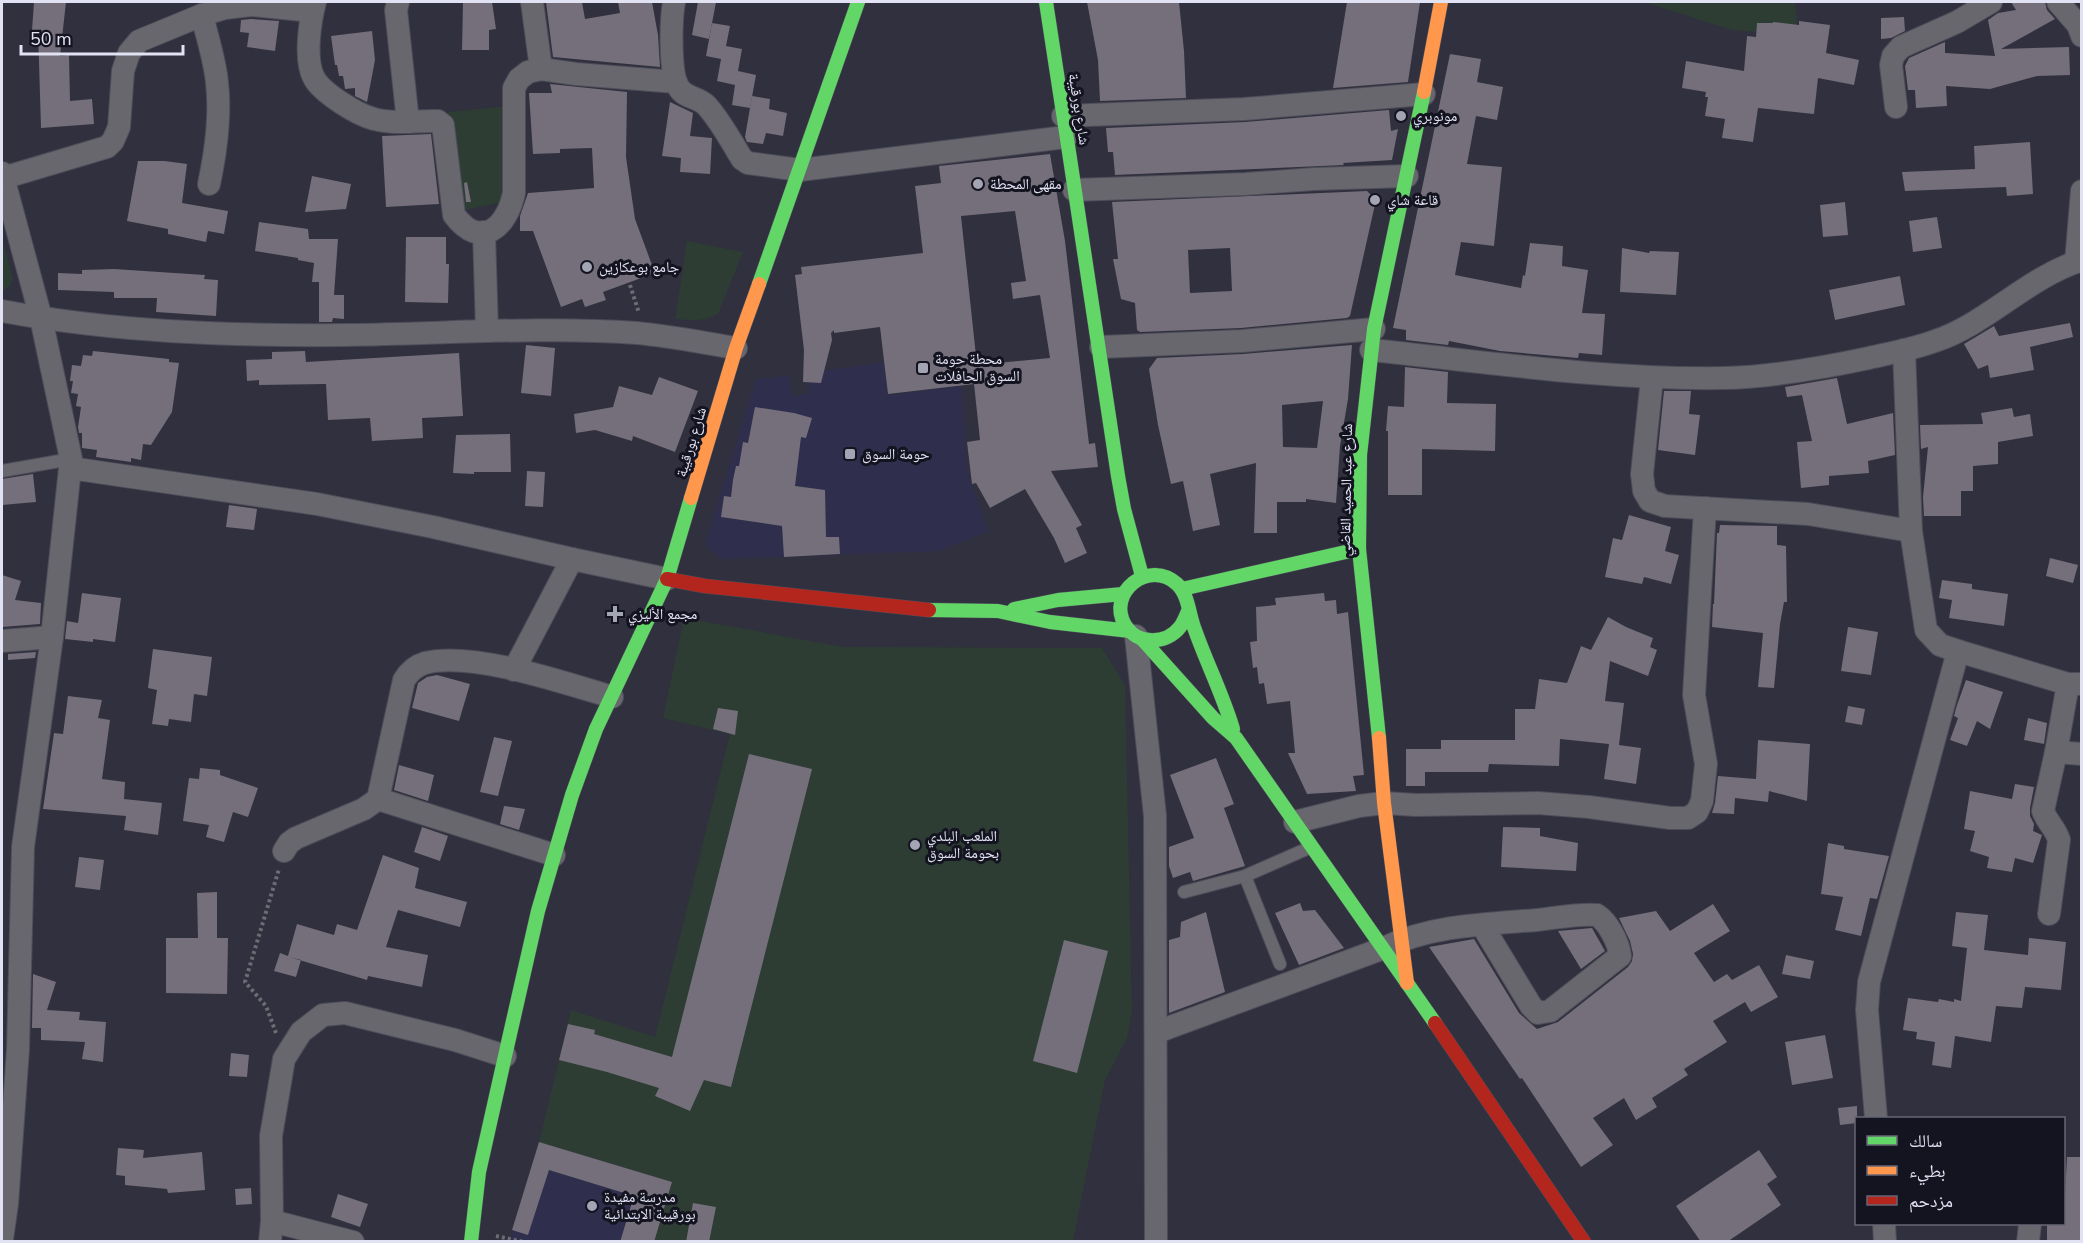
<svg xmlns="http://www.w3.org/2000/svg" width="2083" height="1243" viewBox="0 0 2083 1243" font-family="'Nunito Sans','Noto Naskh Arabic',sans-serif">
  <rect width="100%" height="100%" fill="#30303e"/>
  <g fill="#2f2e4d">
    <polygon points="884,362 888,395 962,386 967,470 988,531 940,551 721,559 705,544 756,379 789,376 792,396 809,394 806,373"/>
    <polygon points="539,1142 672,1182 654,1241 510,1242"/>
  </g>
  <g fill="#2d3d34">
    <polygon points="1644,2 1795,2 1798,35 1732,30"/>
    <polygon points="508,106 503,202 460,211 455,184 448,112"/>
    <path d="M2 239 13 278C12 285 8 288 2 291Z"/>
    <path d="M687 241 743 252 718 314C704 322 691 320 675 319Z"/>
    <polygon points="684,618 843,647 1102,648 1125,685 1132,1011 1127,1038 1105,1080 1073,1241 654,1241 672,1182 539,1142 571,1010 655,1037 730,734 663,718"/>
  </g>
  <g fill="#746f7a" fill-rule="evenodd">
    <polygon points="34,2 66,2 60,56 69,55 70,101 92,99 94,124 41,128 38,30 32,30"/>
    <polygon points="463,2 492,2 496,29 489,30 489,50 462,50"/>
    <polygon points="546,2 582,2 585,19 620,13 618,2 652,2 658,35 660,67 553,57"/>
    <polygon points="698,2 716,2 709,39 692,35"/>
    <polygon points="1087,2 1179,2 1184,51 1186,98 1100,101 1098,60"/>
    <polygon points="1347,2 1420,2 1408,82 1333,88"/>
    <polygon points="2011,2 2045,2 2047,10 2055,19 2001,49 2069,47 2070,75 2037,76 1990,89 1946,86 1947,106 1916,108 1915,90 1908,90 1905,66 1909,58 1945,42 1945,53 1995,56 1988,20 1998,13 2016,10"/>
    <polygon points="1904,17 1905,31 1891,38 1881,39 1881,18"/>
    <polygon points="251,19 279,21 275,51 247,47 249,33 240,32 241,20"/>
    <polygon points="1799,21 1830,25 1826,53 1859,60 1854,85 1818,78 1814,114 1758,108 1753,142 1722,138 1725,119 1705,116 1708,97 1705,97 1706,92 1682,88 1686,61 1744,71 1747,36 1756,37 1757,23 1773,23 1773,22 1799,25"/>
    <polygon points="712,23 730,26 726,46 742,49 738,71 756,75 750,108 732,105 735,85 717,81 721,59 706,56"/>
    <polygon points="372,31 375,60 367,102 355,96 355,88 345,89 343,76 339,76 337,65 335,65 331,36"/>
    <polygon points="1450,54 1481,59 1477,82 1503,87 1497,120 1476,116 1467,164 1502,167 1494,246 1461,242 1455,275 1521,288 1523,275 1525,276 1530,243 1563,246 1562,266 1588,270 1582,313 1605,314 1602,355 1579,353 1578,358 1500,351 1449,341 1448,345 1406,340 1406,330 1393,328"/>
    <polygon points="550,84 627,92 626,157 635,219 655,273 603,292 606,300 585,307 582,299 561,307 533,231 520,231 520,216 528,193 594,188 592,148 560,149 560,153 533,154 529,93 552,93"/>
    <polygon points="752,96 770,99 769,109 787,113 783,136 766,133 763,144 747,142 745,137"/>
    <polygon points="670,102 693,113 690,136 712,138 710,174 680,172 681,158 662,156"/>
    <polygon points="1389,110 1391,131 1398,129 1392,160 1343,163 1344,165 1115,175 1113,152 1108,152 1106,128 1245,122"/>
    <polygon points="431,134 439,204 386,207 382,136"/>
    <polygon points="2030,142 2033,194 2007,196 2006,187 1905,191 1902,172 1975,169 1974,146"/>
    <path d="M1050 154 1065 241 1089 444 1095 443 1098 467 1051 471 1082 525 1076 528 1087 553 1065 563 1054 538 1025 489 990 508 976 483 972 484 967 442 980 440 974 384 888 394 880 327 834 333V330L831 333 832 340 821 383 803 382 804 350 795 275 802 274 801 267 923 253 915 186 941 183 939 166ZM1015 211 1026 281 1011 283 1013 299 1040 295 1050 358 977 365 961 216Z"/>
    <polygon points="138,161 165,161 187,164 182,203 228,211 224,234 208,231 206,242 168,234 168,229 127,221"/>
    <polygon points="312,176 351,184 346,209 305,212"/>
    <polygon points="467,182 471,202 466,202 464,183"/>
    <path d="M1367 191 1376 200 1350 316 1347 318 1241 328 1140 332 1137 330 1135 303 1121 299 1113 259H1118L1112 202ZM1230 248 1232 291 1190 293 1188 250Z"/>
    <polygon points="1845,202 1848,235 1823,237 1820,205"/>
    <polygon points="1937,217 1942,248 1913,252 1909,221"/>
    <polygon points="259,222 308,229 309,239 338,239 334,295 344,295 344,319 333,318 332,322 319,322 319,282 312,282 314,263 298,260 298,258 255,251"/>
    <polygon points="406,237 446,237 446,264 449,264 448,303 405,302"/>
    <polygon points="1622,248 1649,253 1650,251 1679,252 1676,295 1620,292"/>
    <polygon points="114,269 205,275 204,279 218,280 216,316 156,312 157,298 114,298 114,292 58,290 58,273 82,274 82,270"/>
    <polygon points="1900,276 1905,305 1835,320 1829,290"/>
    <polygon points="2070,323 2073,337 2030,347 2034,370 1990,378 1988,365 1978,369 1964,344 1994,326 1999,336"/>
    <polygon points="526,345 555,348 551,396 521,393"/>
    <path d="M1352 345 1348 399 1340 446 1336 503 1306 499V502H1277V533H1254L1256 463 1210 474 1220 525 1193 531 1183 481 1171 484 1158 425 1149 369 1157 358 1243 354ZM1323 401 1317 448 1283 447 1282 405Z"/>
    <polygon points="93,351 169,359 169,362 179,363 172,412 151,445 143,444 141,460 131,458 131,462 96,457 97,450 82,448 82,433 79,433 78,427 81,407 76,406 78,394 71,393 73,381 70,381 72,365 81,366 83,355 92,356"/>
    <polygon points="305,351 306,362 459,353 463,416 422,418 423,438 372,441 370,418 328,420 326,384 259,385 259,380 247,381 246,360 272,359 272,352"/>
    <polygon points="1405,367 1448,372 1447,403 1496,404 1495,451 1422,449 1422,495 1388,495 1388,431 1386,431 1388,406 1404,407"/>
    <polygon points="659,377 698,391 675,452 633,436 632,441 595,430 576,433 574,414 613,407 619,386 652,395"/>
    <polygon points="1837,378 1847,424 1893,413 1895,455 1868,461 1869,473 1829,476 1829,485 1801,488 1797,442 1812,441 1802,395 1787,397 1785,387"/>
    <polygon points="1664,391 1691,391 1689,414 1700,415 1695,455 1658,450"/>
    <polygon points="755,407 794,413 812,418 806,438 801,437 795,486 825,490 826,537 839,537 840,554 784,557 782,526 721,517 724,496 731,497 733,480 736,466 739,466 743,442 748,443"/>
    <polygon points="2012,408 2014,417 2030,414 2033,436 1998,442 1998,464 1973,466 1973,491 1961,491 1961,516 1924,516 1923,497 1928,447 1921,449 1920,425 1983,424 1981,413"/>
    <polygon points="510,434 511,472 474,472 474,474 453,473 456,435"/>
    <polygon points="527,471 545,472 543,507 525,506"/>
    <polygon points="33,474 36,502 2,505 2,479"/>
    <polygon points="229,505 257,509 254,530 226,527"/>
    <polygon points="1629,515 1671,527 1665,551 1679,555 1671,584 1644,577 1642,584 1605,577 1613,538 1622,540"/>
    <polygon points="1720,525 1777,526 1777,545 1786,546 1787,602 1784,602 1780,624 1774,688 1758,687 1763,633 1712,627 1713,604 1714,604 1717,533 1719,533"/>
    <polygon points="2050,558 2078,565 2073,583 2046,576"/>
    <polygon points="2,575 21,581 15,600 41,603 40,624 2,627"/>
    <polygon points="1942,580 1972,584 1972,589 2008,594 2004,626 1949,618 1952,600 1939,598"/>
    <polygon points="82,593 121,598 115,642 93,639 93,642 65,639 67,621 78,623"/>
    <polygon points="1324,593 1325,601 1336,600 1337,614 1348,612 1364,775 1353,776 1356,791 1307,794 1288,753 1295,753 1290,701 1267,704 1264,683 1259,684 1257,667 1253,668 1250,642 1257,641 1256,607 1276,605 1275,598"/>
    <polygon points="1608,617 1626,627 1653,638 1650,647 1657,650 1648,676 1610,661 1605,701 1624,703 1619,745 1641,748 1636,784 1604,779 1609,744 1560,739 1559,766 1489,764 1488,772 1425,772 1425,786 1406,786 1406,749 1441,749 1441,740 1515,740 1515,709 1535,709 1539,679 1567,683 1581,646 1591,650"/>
    <polygon points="1848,627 1878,632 1871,675 1841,671"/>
    <polygon points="153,649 212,657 207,696 194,694 191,722 169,719 168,726 152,724 157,690 148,688"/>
    <polygon points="36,652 35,658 8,660 8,654"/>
    <polygon points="437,675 470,684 459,721 412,708 418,683 427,677"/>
    <polygon points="1966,680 2003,692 1990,729 1977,721 1967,746 1950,740 1958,718 1954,716 1957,705"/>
    <polygon points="68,696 102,700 98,718 110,720 102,779 125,782 124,799 162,803 158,835 124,830 126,816 43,809 54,733 63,734"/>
    <polygon points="1848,706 1865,709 1862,725 1845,722"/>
    <polygon points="718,708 738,711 735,735 713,729"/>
    <polygon points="2028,718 2047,723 2044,744 2024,740"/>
    <polygon points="494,737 512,741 498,796 480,792"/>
    <polygon points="1758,740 1810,744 1807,801 1769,791 1768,802 1735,798 1734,814 1712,813 1715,803 1718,776 1756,779"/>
    <polygon points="749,754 812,769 731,1087 704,1080 690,1111 655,1096 659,1088 607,1072 559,1060 568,1024 595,1030 594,1034 672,1057"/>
    <polygon points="1216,758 1234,804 1224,808 1245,866 1193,881 1190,872 1173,878 1169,866 1169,847 1194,838 1170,775"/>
    <polygon points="399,765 434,775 428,801 394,790"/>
    <polygon points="200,768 220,770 220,775 258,788 248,817 233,812 224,842 206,837 209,825 183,821 189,778 199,779"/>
    <polygon points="2015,784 2034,787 2030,808 2030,816 2034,824 2033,831 2042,835 2033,863 2015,858 2012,872 1987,868 1989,857 1970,851 1975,831 1964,829 1970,791 2012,799"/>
    <polygon points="504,806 525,809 519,830 500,824"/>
    <polygon points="422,827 448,836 440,861 414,852"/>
    <polygon points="1503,827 1540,828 1540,836 1578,843 1576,871 1501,867"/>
    <polygon points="1828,843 1844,846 1844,849 1889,856 1877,899 1870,898 1861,936 1835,930 1843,897 1821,894"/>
    <polygon points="383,855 419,868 415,888 467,902 460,927 398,910 386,947 428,955 422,987 368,976 367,980 289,957 301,960 296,977 274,971 280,953 288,956 297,924 334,935 337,924 357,930"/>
    <polygon points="79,857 104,860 100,890 75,887"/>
    <polygon points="217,892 217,938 228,938 227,994 166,993 166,938 198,938 197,893"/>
    <polygon points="1300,903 1303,911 1315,910 1344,948 1299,965 1275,913"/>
    <polygon points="1713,904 1730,931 1694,953 1714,982 1727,974 1732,980 1759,965 1778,997 1751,1012 1745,1002 1713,1021 1727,1042 1684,1069 1688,1075 1652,1098 1657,1107 1636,1120 1624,1098 1593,1118 1613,1145 1581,1167 1522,1078 1520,1079 1429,947 1474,939 1519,1013 1537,1029 1558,1022 1628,967 1632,961 1633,954 1630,941 1619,918 1656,911 1670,931"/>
    <polygon points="1206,912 1225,992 1169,1013 1169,940 1180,937 1181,922"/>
    <polygon points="1956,912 1988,915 1984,950 2028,955 2029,938 2066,942 2061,990 2025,987 2022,1008 1996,1006 1991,1042 1955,1036 1951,1068 1932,1065 1935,1042 1916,1039 1917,1032 1903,1030 1908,998 1938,1002 1939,999 1954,1002 1954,999 1961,1001 1967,948 1952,946"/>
    <polygon points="1592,928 1605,951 1581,969 1558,931"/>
    <polygon points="1064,940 1108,951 1077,1073 1033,1061"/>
    <polygon points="1786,955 1814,961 1810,979 1782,974"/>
    <polygon points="33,974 56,982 47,1010 80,1012 79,1020 106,1022 103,1062 82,1059 85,1042 41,1040 41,1028 32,1028"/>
    <polygon points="1825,1035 1833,1078 1792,1085 1785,1042"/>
    <polygon points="231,1053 249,1055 247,1077 229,1076"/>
    <polygon points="1857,1106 1857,1123 1840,1125 1838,1108"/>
    <polygon points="539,1142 672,1182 654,1242 620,1242 634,1196 549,1170 528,1235 512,1230"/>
    <polygon points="118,1148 144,1150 143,1158 202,1152 205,1190 168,1193 167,1189 125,1185 125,1176 116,1175"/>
    <polygon points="1759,1150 1777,1177 1767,1184 1781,1205 1727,1242 1701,1242 1676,1206"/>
    <polygon points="2067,1157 2082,1157 2082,1242 2047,1242 2047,1224 2064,1224 2064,1195 2065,1195"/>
    <polygon points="251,1188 252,1204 236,1205 235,1189"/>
    <polygon points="338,1194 368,1204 360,1227 331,1217"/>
    <polygon points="693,1203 716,1207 709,1242 686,1242"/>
  </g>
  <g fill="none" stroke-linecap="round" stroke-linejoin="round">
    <defs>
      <g id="lane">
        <polyline points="2,471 71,459"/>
        <polyline points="1245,876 1280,964"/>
        <polyline points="1184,892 1245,876 1311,847"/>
      </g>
      <g id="street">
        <path d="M315 2C310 21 304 60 314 78 322 93 358 115 374 119 395 125 417 120 438 121L443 125 454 215C481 251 507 227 514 193V88L519 79 528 72 541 69 576 74 676 82"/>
        <polyline points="398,2 396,10 408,122"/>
        <polyline points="532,2 541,69"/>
        <path d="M674 2C671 19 669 74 679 88 685 98 698 97 706 105 720 120 731 141 742 159L748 163 800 170 1066 137"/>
        <polyline points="2058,2 2078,25 2082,36"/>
        <path d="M202 15C207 37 215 60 217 83 221 117 216 151 209 184"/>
        <polyline points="1896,107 1891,65 1893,56 1901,47 1957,22 1991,2"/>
        <polyline points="1063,116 1244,109 1424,94"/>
        <polyline points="2,173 41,318 71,459 52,637 23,847 18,1049 7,1204 2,1239"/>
        <polyline points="3,178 107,147 113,141 119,127 123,71 129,53 139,41 202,15 225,8 251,5 312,11"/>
        <polyline points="1074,190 1245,184 1314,179 1407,176"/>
        <polyline points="484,232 487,331"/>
        <polyline points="2076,262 2082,191"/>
        <path d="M2 311C114 332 231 336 346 335 443 334 540 326 637 333 670 336 704 343 736 348"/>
        <polyline points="1101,347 1242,341 1374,329"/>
        <path d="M1371 350C1488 362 1606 380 1724 378 1773 377 1822 368 1869 358 1891 353 1913 349 1935 341 1987 324 2026 278 2082 260"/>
        <polyline points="1904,350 1911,531"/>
        <polyline points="1652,378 1642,474 1644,491 1650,501 1665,506 1808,514 1911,531 1926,630 1940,645 1958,651 1869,982 1867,1010 1876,1118"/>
        <polyline points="70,468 317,504 433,527 572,559 667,579"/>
        <polyline points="1136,636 1155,816 1156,1242"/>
        <polyline points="2,641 52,637"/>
        <polyline points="1958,651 2068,684 2082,684"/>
        <polyline points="514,670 572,559"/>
        <polyline points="2056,752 2082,754"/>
        <polyline points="378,799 554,855"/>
        <polyline points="1295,822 1359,806 1384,803 1416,805 1538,803 1589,807 1670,818 1688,818 1697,812 1702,801 1706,764 1694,695 1705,508"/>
        <path d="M284 851 289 843 296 838 364 809 378 799 404 680C409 672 415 666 425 663 472 651 565 683 612 697"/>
        <path d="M2049 914 2059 840C2056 829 2047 822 2043 811L2056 752 2068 684"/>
        <path d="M1157 1032 1384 948C1431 925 1486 924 1537 920 1557 918 1578 913 1597 915 1608 922 1619 943 1620 956L1550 1011 1538 1013 1531 1006 1482 925"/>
        <polyline points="272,1221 353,1242"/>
        <polyline points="1884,1224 1885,1242"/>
        <polyline points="270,1242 272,1221 271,1136 284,1059 301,1032 323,1015 345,1013 455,1040 505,1056"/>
        <polyline points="2028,1242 2030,1224"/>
      </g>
      <g id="fast">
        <path d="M1046 2C1070 160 1095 318 1118 476L1124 509 1142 576"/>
        <polyline points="759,284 858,2"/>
        <polyline points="1182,589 1359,549"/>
        <polyline points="1014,609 1058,600 1123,594"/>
        <polyline points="929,610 998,611 1050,622 1130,631"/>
        <path d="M1188 611C1186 616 1183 623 1180 627 1166 645 1137 645 1125 625 1106 593 1149 558 1177 584 1189 595 1189 616 1195 630 1207 664 1223 695 1233 729"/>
        <polyline points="1143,640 1213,718 1236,738 1435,1023"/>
        <polyline points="1379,738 1359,549 1360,455 1374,329 1424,92"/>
        <polyline points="471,1242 479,1172 505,1056 538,911 572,795 596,729 667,579 691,498"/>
      </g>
      <g id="slow">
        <polyline points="1424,92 1441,2"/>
        <polyline points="691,498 736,348 759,284"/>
        <polyline points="1379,738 1384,803 1407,983"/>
      </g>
      <g id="jam">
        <polyline points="667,579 705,586 929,610"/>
        <polyline points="1435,1023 1584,1242"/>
      </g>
    </defs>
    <use href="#lane" stroke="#4d4d5a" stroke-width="14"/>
    <use href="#street" stroke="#4d4d5a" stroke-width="24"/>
    <use href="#fast" stroke="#4d4d5a" stroke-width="15"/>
    <use href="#slow" stroke="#4d4d5a" stroke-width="15"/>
    <use href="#jam" stroke="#4d4d5a" stroke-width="15"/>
    <g stroke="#6d6c74" stroke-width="4" stroke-dasharray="3 3" stroke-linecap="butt">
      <polyline points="630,285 639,313"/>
      <polyline points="276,1033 266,1006 245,982 279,869"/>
      <polyline points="496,1236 524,1242"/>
    </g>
    <use href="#lane" stroke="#68676e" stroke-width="12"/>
    <use href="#street" stroke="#68676e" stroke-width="22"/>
    <use href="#fast" stroke="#63d668" stroke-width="14"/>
    <use href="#slow" stroke="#ff974d" stroke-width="14"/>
    <use href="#jam" stroke="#b3261e" stroke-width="14"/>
  </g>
  <g fill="#a3a4b4" stroke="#141420" stroke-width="2">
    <circle cx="1401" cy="116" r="6"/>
    <circle cx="978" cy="184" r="6"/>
    <circle cx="1375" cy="200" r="6"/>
    <circle cx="587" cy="267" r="6"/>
    <rect x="917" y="362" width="12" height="12" rx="3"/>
    <rect x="844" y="448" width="12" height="12" rx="3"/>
    <path d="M612 605h6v6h6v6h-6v6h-6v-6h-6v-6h6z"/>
    <circle cx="915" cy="845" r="6"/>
    <circle cx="592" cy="1206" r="6"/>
  </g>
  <g text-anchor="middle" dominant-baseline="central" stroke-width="6" stroke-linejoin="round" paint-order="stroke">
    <g font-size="15" fill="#e1e2f4" stroke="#141420">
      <text transform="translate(1079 109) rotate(81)">شارع بورقيبة</text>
      <text transform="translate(691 442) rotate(-73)">شارع بورقيبة</text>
      <text transform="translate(1346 490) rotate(-89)">شارع عبد الحميد القاضي</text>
    </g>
    <g font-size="15" fill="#e1e2f4" stroke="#141420" text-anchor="start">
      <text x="1413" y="116">مونوبري</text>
      <text x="990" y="184">مقهى المحطة</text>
      <text x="1387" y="200">قاعة شاي</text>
      <text x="599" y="267">جامع بوعكازين</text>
      <text x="935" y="359">محطة حومة<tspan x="935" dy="17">السوق الحافلات</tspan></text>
      <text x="862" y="454">حومة السوق</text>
      <text x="628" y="614">مجمع الأليزي</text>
      <text x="927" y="836">الملعب البلدي<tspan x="927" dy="17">بحومة السوق</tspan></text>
      <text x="604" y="1197">مدرسة مفيدة<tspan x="604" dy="17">بورقيبة الابتدائية</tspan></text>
    </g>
  </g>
  <rect width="2083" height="1243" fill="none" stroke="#e1e2f4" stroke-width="6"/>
  <rect x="1855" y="1117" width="210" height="108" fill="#141420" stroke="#666675" stroke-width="1.5"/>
  <rect x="1867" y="1136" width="30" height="9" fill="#63d668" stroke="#666675" stroke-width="1.5"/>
  <text x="1909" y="1147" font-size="18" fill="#e1e2f4">سالك</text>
  <rect x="1867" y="1166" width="30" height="9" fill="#ff974d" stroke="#666675" stroke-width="1.5"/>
  <text x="1909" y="1177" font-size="18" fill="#e1e2f4">بطيء</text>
  <rect x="1867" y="1196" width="30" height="9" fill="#b3261e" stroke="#666675" stroke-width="1.5"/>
  <text x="1909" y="1207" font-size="18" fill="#e1e2f4">مزدحم</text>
  <path d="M21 45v9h162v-9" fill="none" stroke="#e1e2f4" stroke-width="3"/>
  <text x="30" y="45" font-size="18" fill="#e1e2f4" stroke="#141420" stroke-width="4.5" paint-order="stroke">50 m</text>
</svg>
